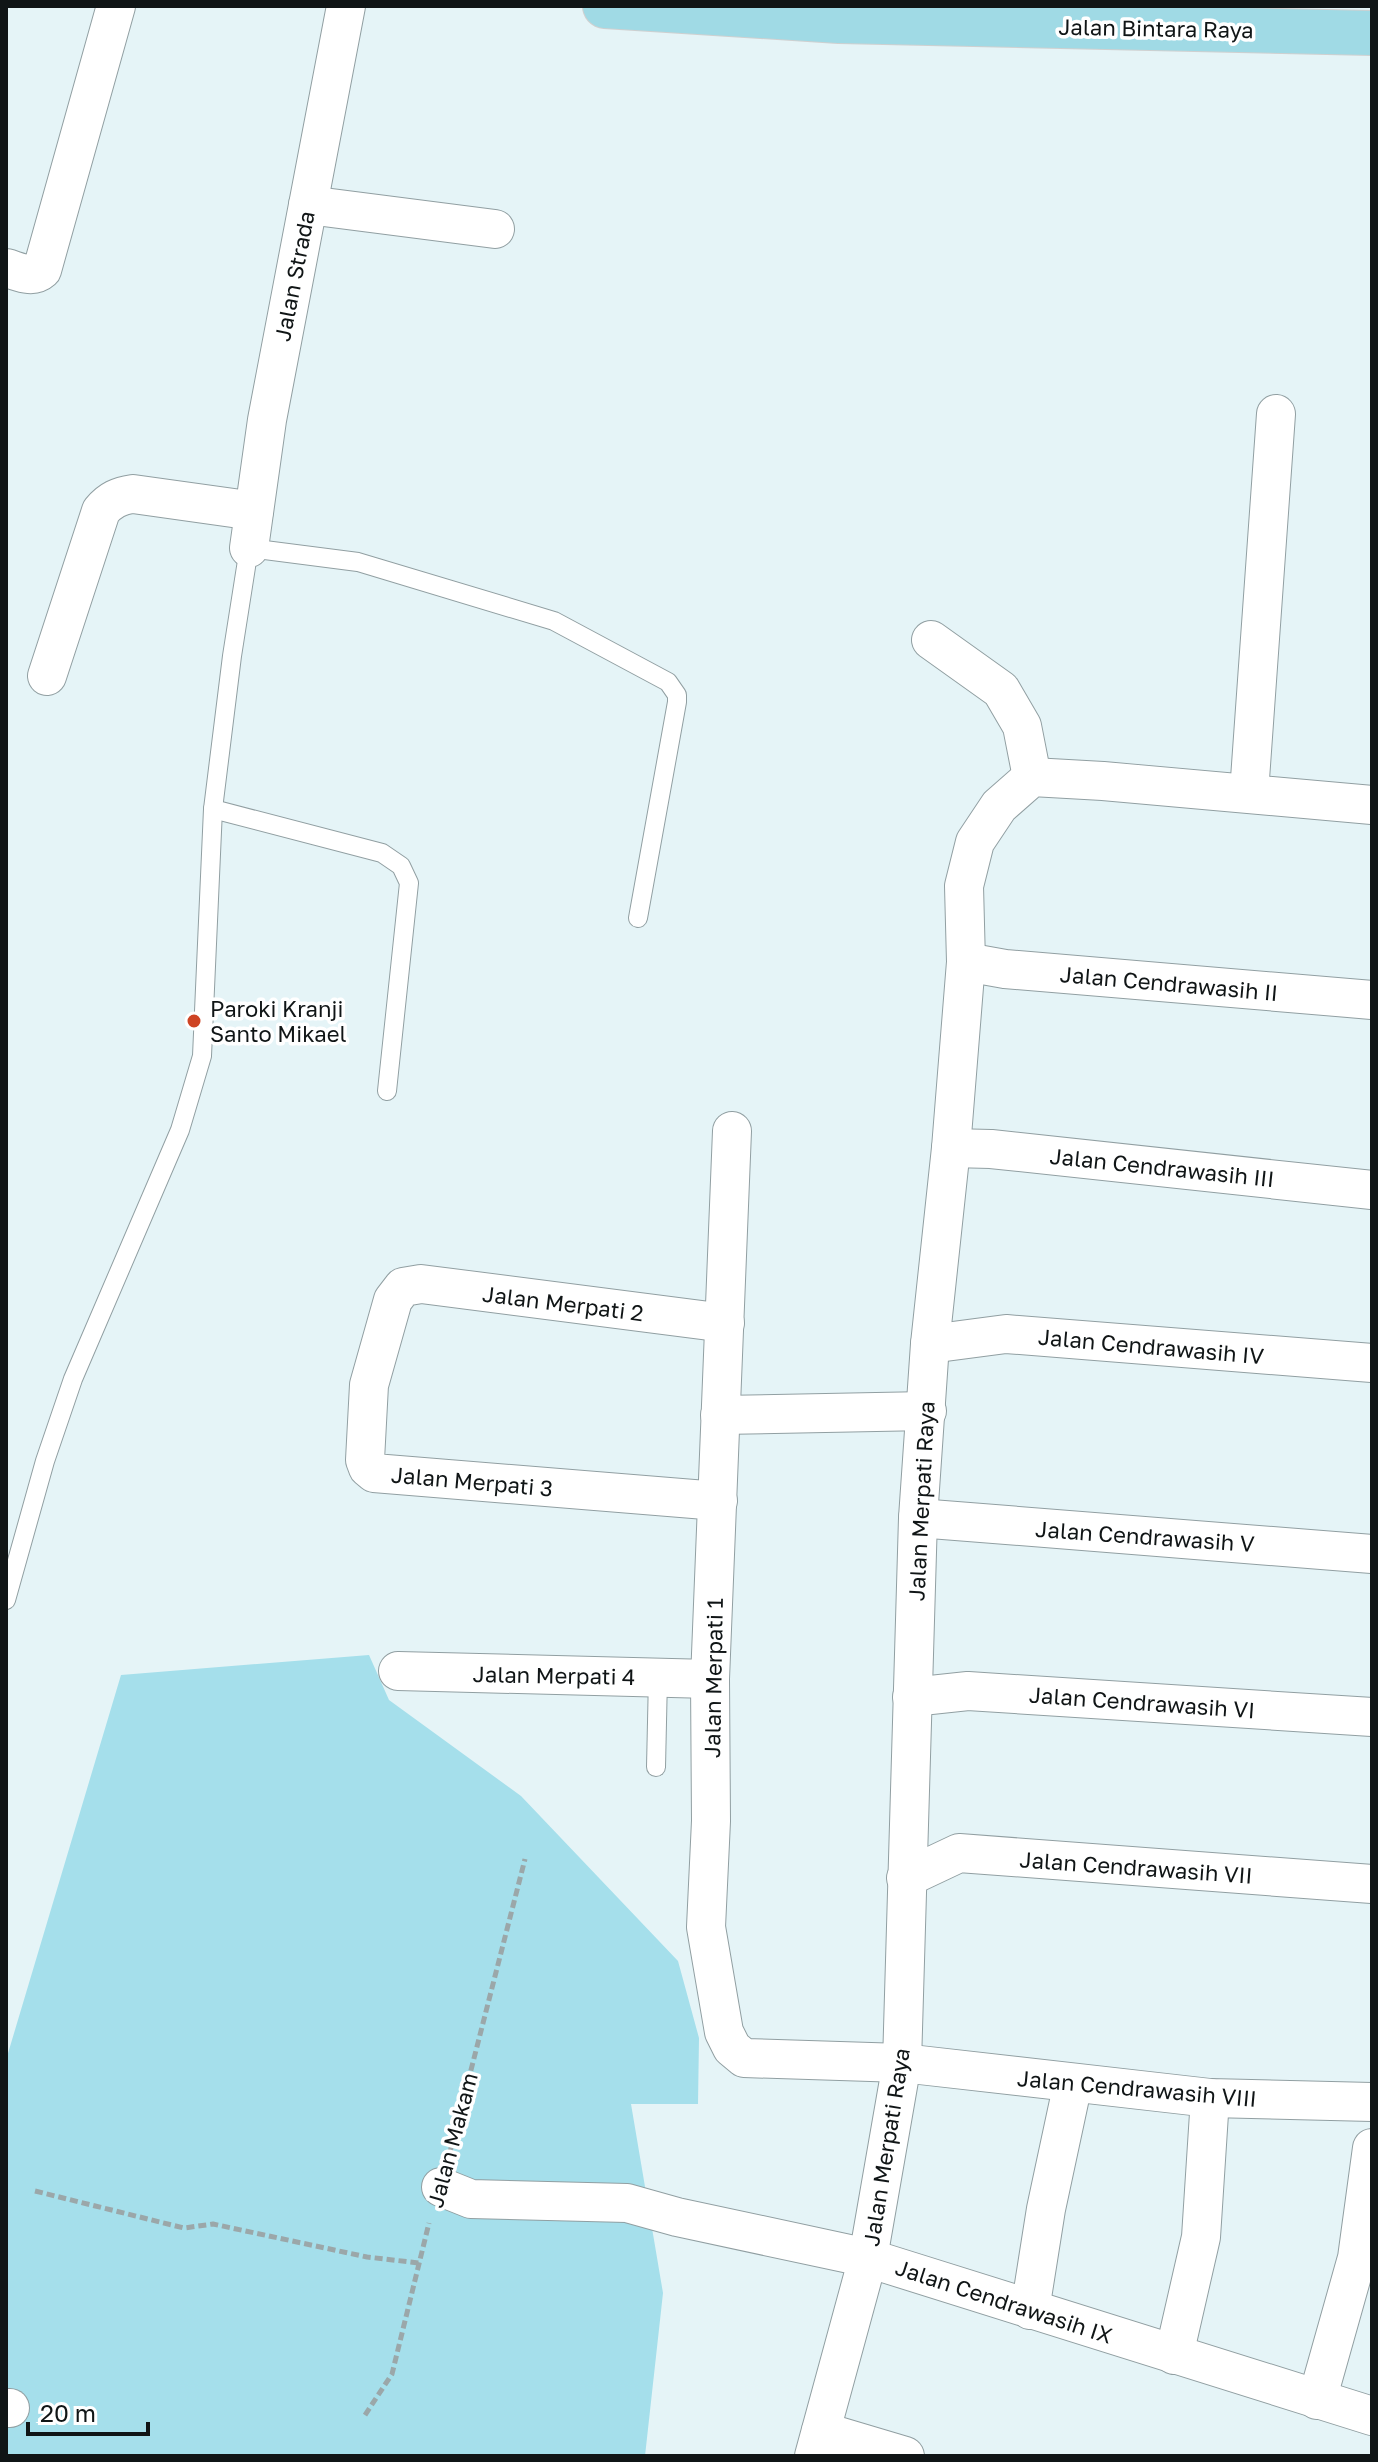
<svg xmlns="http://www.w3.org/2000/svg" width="1378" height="2462" viewBox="0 0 1378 2462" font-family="'Golos Text',sans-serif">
  <rect width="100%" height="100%" fill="#e5f4f7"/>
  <polygon fill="#a5dfeb" points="369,1655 389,1700 521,1796 678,1961 699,2038 698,2104 631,2104 663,2293 645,2456 6,2456 6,2060 121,1675"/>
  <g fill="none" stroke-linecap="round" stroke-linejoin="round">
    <defs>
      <g id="service">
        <polyline points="213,809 382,853 401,866 409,883 387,1091"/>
        <polyline points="6,1600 45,1461 73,1379 180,1130 202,1056 213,809 232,656 249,548 358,562 554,621 668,682 677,695 677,702 638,918"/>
        <polyline points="656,1767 658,1677"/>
      </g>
      <g id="minor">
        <polyline points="308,205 495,229"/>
        <path d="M6 268C18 271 32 279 42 270L116 6"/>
        <polyline points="249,548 267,420 346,6"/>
        <polyline points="931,640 1001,690 1022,726 1032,777"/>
        <path d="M47 676 101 511C110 500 119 496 133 494L254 511"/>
        <polyline points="1249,793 1276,414"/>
        <polyline points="966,962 1005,969 1372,1000"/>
        <polyline points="732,1131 710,1679 711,1821 706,1927 724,2032 732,2048 744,2058 902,2063 1210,2098 1372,2102"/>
        <polyline points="951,1148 991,1149 1372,1190"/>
        <polyline points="930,1344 1006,1334 1372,1363"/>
        <polyline points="720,1415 927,1411"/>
        <polyline points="718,1501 374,1473 368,1468 365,1460 369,1385 393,1300 403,1287 421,1284 725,1323"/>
        <polyline points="918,1518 1372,1554"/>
        <polyline points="398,1671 710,1679"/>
        <polyline points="912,1697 968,1691 1372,1717"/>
        <polyline points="906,1878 959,1853 1372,1884"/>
        <polyline points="441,2187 471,2199 627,2203 677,2217 868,2258 1372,2416"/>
        <polyline points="1030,2310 1046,2209 1073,2083"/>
        <polyline points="1174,2355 1201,2237 1210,2098"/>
        <polyline points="1317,2400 1357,2258 1372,2148"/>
        <polyline points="6,2408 10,2408"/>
        <polyline points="821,2431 905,2456"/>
        <polyline points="814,2456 868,2258 902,2063 918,1518 930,1344 951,1148 966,962 964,886 975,842 999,806 1032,777 1103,781 1372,805"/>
      </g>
      <polyline id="primary" points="605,6 839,21 1372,33"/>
    </defs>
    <use href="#service" stroke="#919fa2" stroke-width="20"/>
    <use href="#minor" stroke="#919fa2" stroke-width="40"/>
    <use href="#primary" stroke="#cfd0d0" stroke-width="46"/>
    <g stroke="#9ba7a9" stroke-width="5" stroke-dasharray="8 4" stroke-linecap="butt">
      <polyline points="450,2152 525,1859"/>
      <polyline points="35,2191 184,2228 213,2224 367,2257 419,2263"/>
      <polyline points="365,2415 392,2374 429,2223"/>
    </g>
    <use href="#service" stroke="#fff" stroke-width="18"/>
    <use href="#minor" stroke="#fff" stroke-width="38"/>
    <use href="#primary" stroke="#a0dae5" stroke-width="44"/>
  </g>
  <circle fill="#ce4424" stroke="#fff" stroke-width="3" cx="194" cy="1021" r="8"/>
  <g text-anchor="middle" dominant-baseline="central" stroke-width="7" stroke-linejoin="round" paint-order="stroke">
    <g font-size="22" fill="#101516" stroke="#fff">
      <text transform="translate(1156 28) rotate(1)">Jalan Bintara Raya</text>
      <text transform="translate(294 276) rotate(-79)">Jalan Strada</text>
      <text transform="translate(1169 983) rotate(5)">Jalan Cendrawasih II</text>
      <text transform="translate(1162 1167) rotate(6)">Jalan Cendrawasih III</text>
      <text transform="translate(563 1303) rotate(7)">Jalan Merpati 2</text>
      <text transform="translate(1151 1346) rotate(5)">Jalan Cendrawasih IV</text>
      <text transform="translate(472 1481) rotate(5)">Jalan Merpati 3</text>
      <text transform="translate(921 1501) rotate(-87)">Jalan Merpati Raya</text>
      <text transform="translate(1145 1536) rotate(4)">Jalan Cendrawasih V</text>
      <text transform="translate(554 1675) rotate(1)">Jalan Merpati 4</text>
      <text transform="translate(713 1678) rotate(-89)">Jalan Merpati 1</text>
      <text transform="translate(1142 1702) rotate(4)">Jalan Cendrawasih VI</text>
      <text transform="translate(1136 1867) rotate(4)">Jalan Cendrawasih VII</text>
      <text transform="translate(1137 2088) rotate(5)">Jalan Cendrawasih VIII</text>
      <text transform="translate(452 2140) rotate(-75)">Jalan Makam</text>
      <text transform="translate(886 2147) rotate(-81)">Jalan Merpati Raya</text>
      <text transform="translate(1004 2301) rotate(18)">Jalan Cendrawasih IX</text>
    </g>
    <g font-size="22" fill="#101516" stroke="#fff" text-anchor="start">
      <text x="210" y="1008">Paroki Kranji<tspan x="210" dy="25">Santo Mikael</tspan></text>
    </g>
  </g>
  <rect width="1378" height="2462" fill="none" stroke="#101516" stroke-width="16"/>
  <path d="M28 2422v12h120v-12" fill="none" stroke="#101516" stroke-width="4"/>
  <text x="40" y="2422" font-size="24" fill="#101516" stroke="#ffffff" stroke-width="6" paint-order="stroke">20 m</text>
</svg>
